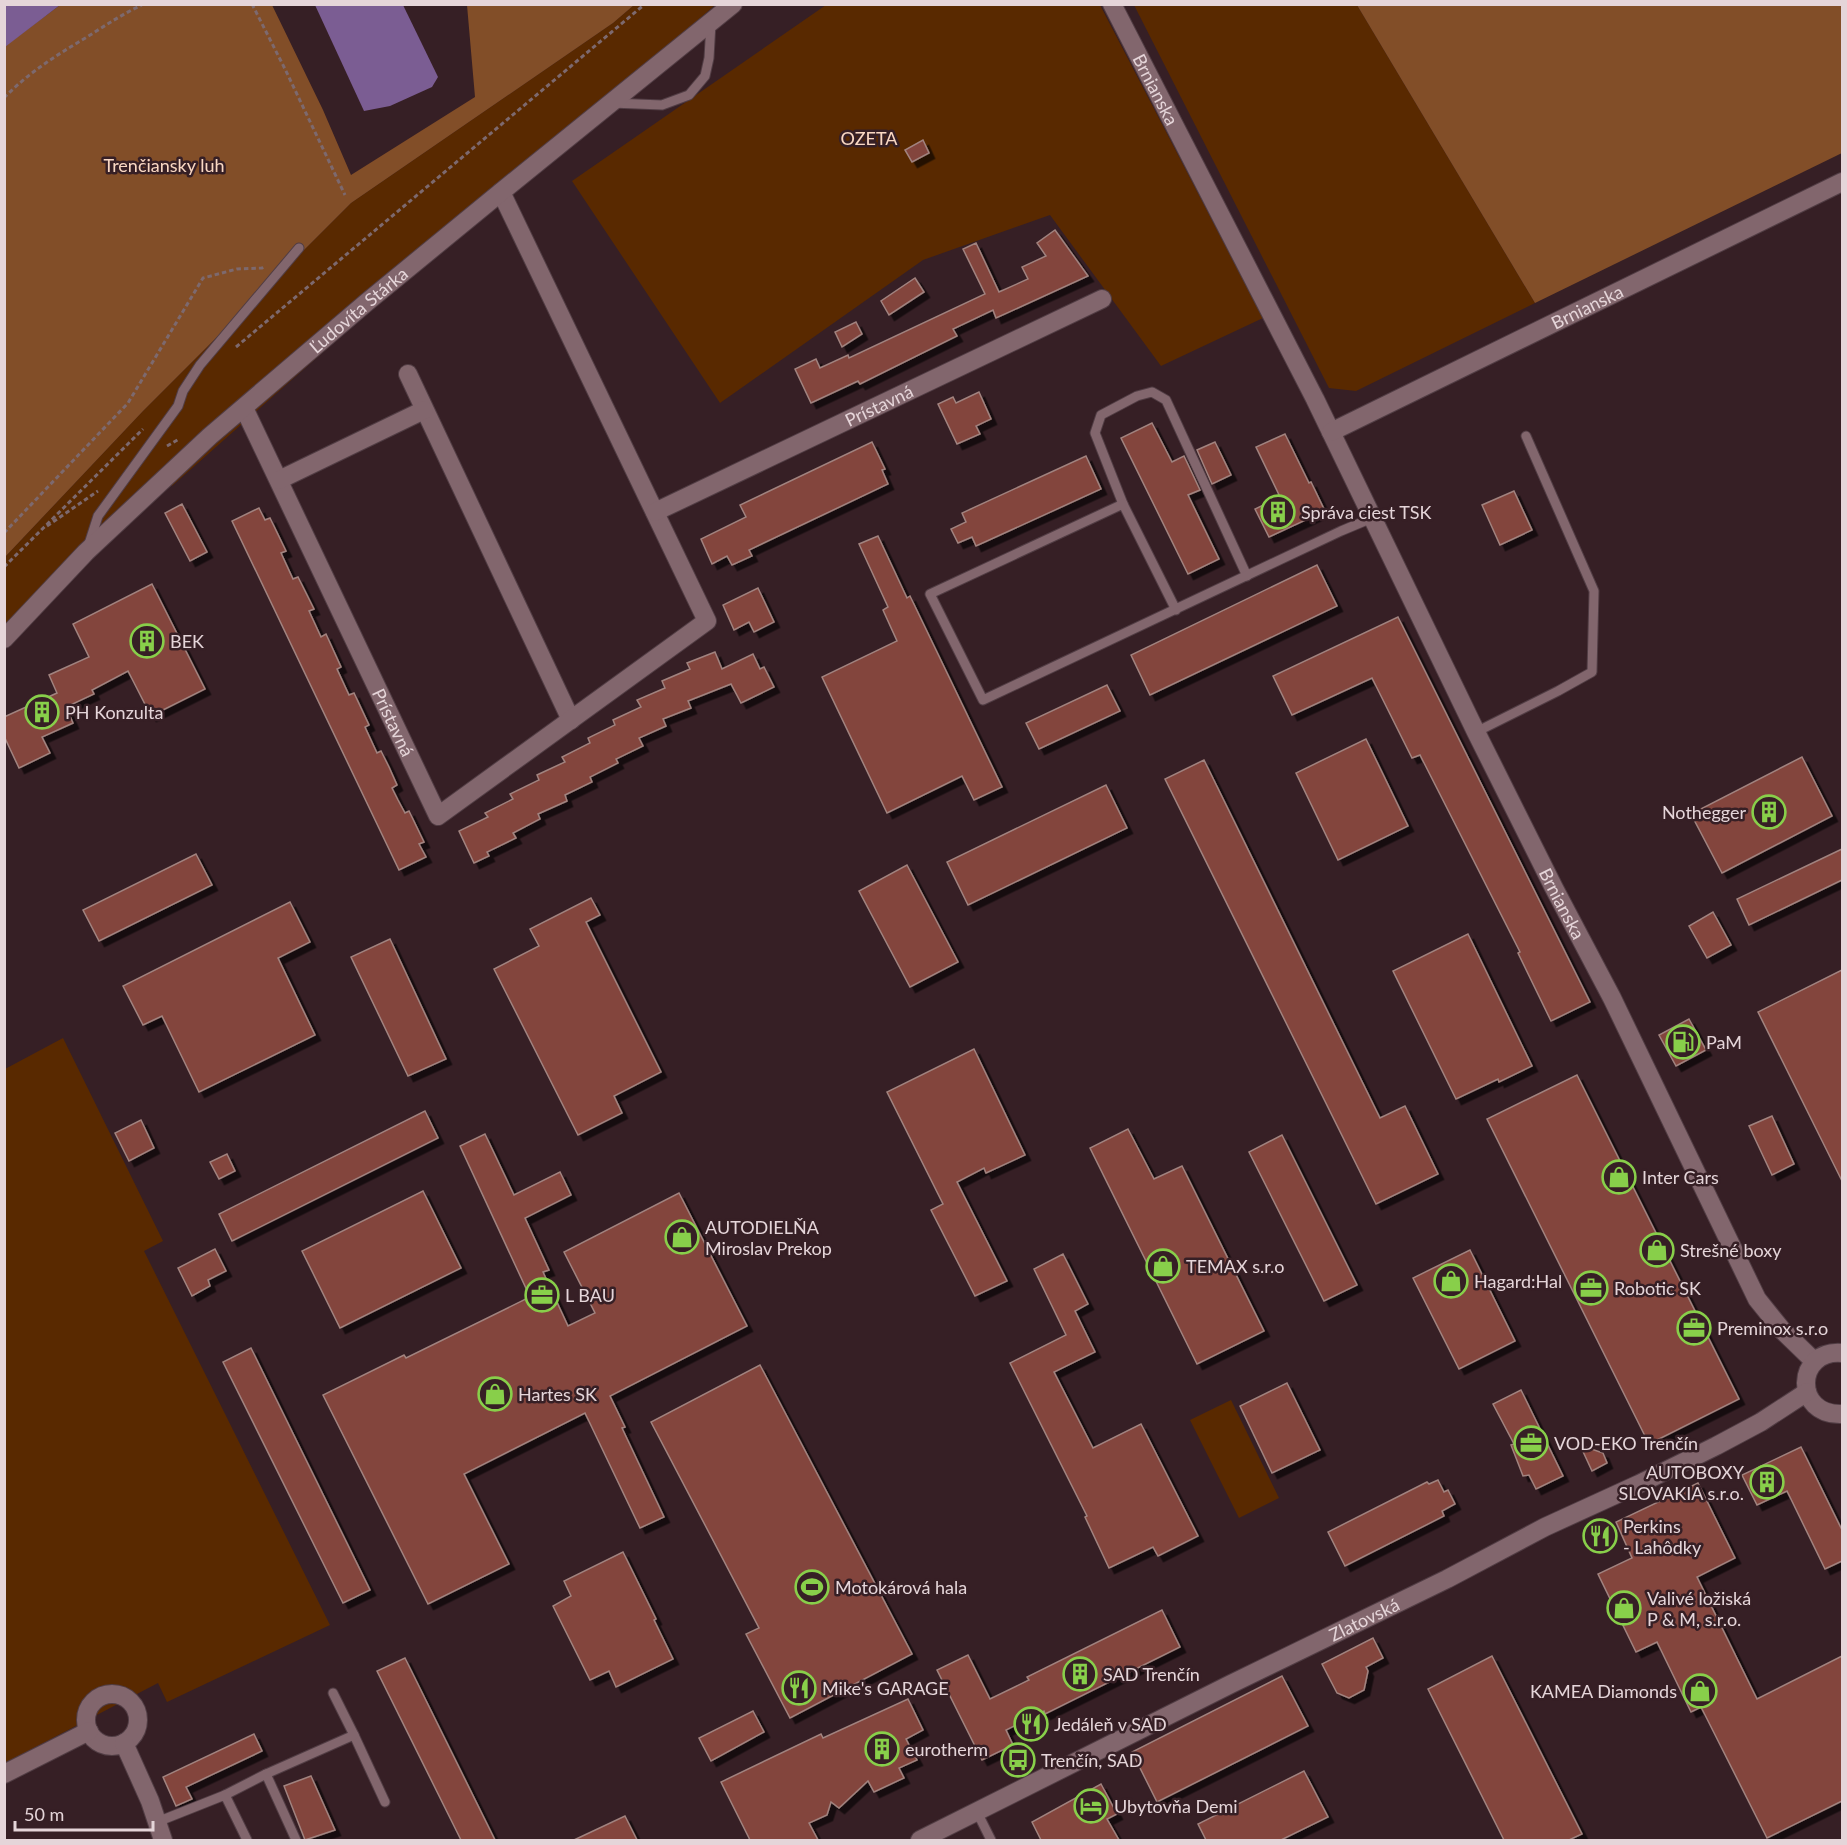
<svg xmlns="http://www.w3.org/2000/svg" width="1847" height="1845" viewBox="0 0 1847 1845" font-family="Lato,sans-serif">
  <defs>
    <filter id="shadow"><feDropShadow dx="5.5" dy="5.5" stdDeviation="0" flood-color="#0009"/></filter>
  </defs>
  <rect width="100%" height="100%" fill="#361f25"/>
  <g fill="#592900">
    <polygon points="634,5 715,5 172,486 166,468 5,626 5,557 143,411 351,203 613,23"/>
    <polygon points="826,5 1100,5 1263,318 1161,366 1050,215 923,260 720,403 572,181"/>
    <polygon points="1134,5 1357,5 1535,303 1356,391 1329,388"/>
    <polygon points="63,1038 163,1241 144,1251 330,1625 167,1702 158,1683 5,1763 5,1069"/>
    <polygon points="1231,1400 1279,1498 1239,1518 1190,1420"/>
  </g>
  <g fill="#824e28">
    <polygon points="60,5 272,5 323,110 351,175 475,97 467,5 634,5 613,23 351,203 143,411 5,557 4,47"/>
    <polygon points="1357,5 1842,5 1842,153 1535,303"/>
  </g>
  <g fill="#7b5d93">
    <polygon points="5,4 60,4 60,5 5,47"/>
    <polygon points="315,5 403,5 438,77 432,87 390,106 364,111"/>
  </g>
  <g fill="#83443d" stroke="#a1837f" stroke-width="1.5" filter="url(#shadow)">
    <polygon points="923,140 929,153 912,162 905,150"/>
    <polygon points="1055,230 1088,276 996,318 993,310 953,329 957,336 860,384 858,381 811,403 795,369 816,359 820,368 848,355 849,358 985,294 963,249 976,243 999,292 1028,279 1022,267 1046,256 1037,243"/>
    <polygon points="915,278 924,292 889,315 881,301"/>
    <polygon points="856,322 862,334 842,347 835,332"/>
    <polygon points="979,392 991,419 976,426 980,434 957,444 938,404 953,397 956,403"/>
    <polygon points="1152,423 1172,462 1184,456 1200,490 1188,495 1219,559 1188,574 1121,438"/>
    <polygon points="1285,434 1309,483 1311,482 1325,511 1269,537 1255,509 1280,497 1256,447"/>
    <polygon points="872,442 885,469 882,470 888,484 749,550 752,556 732,565 727,556 712,564 701,539 746,517 740,505"/>
    <polygon points="1215,442 1231,475 1212,484 1197,450"/>
    <polygon points="1086,456 1101,489 976,546 972,537 958,543 951,529 966,522 962,513"/>
    <polygon points="1514,491 1532,530 1500,545 1482,505"/>
    <polygon points="182,504 207,552 190,561 165,513"/>
    <polygon points="259,508 265,520 270,518 286,551 281,553 293,579 298,577 314,609 309,611 321,637 326,634 341,667 337,669 349,695 354,693 369,725 365,727 377,753 381,751 389,767 397,785 392,788 398,800 405,813 409,811 424,842 419,844 426,857 399,870 232,521"/>
    <polygon points="878,536 907,598 910,596 1002,787 974,800 962,776 887,813 822,677 897,641 883,610 888,607 859,544"/>
    <polygon points="1317,565 1337,606 1150,695 1131,655"/>
    <polygon points="152,584 205,689 151,716 128,671 92,690 94,694 66,707 73,723 42,737 50,753 19,768 4,736 4,717 57,693 49,675 89,657 73,624"/>
    <polygon points="758,588 774,622 754,632 749,622 734,630 723,605"/>
    <polygon points="1398,617 1590,1002 1551,1021 1518,953 1520,952 1420,755 1412,758 1372,678 1292,715 1273,676"/>
    <polygon points="715,652 722,669 753,654 760,669 764,667 774,687 741,703 731,684 688,701 691,708 663,719 666,726 639,738 643,746 616,759 618,763 590,777 592,782 565,795 567,801 538,814 540,819 513,833 516,838 487,852 489,856 474,863 459,831 488,817 485,813 513,799 510,794 539,780 537,775 565,762 562,757 590,743 588,738 615,725 613,720 641,707 637,700 665,688 662,681 690,669 687,663"/>
    <polygon points="1107,685 1120,711 1039,749 1026,723"/>
    <polygon points="1366,739 1408,826 1338,860 1296,773"/>
    <polygon points="1802,757 1832,816 1722,873 1691,814"/>
    <polygon points="1204,760 1380,1118 1405,1106 1438,1174 1376,1204 1165,779"/>
    <polygon points="1106,785 1127,828 968,905 947,862"/>
    <polygon points="1842,849 1842,880 1749,925 1737,899"/>
    <polygon points="196,854 212,885 99,941 83,910"/>
    <polygon points="907,865 958,962 910,987 859,891"/>
    <polygon points="591,898 600,915 586,922 661,1072 614,1096 622,1113 578,1135 494,969 539,946 530,929"/>
    <polygon points="290,902 310,942 278,958 315,1035 199,1092 162,1016 143,1025 123,986"/>
    <polygon points="1713,912 1731,945 1707,958 1689,926"/>
    <polygon points="1468,934 1532,1066 1499,1082 1498,1079 1456,1099 1393,971"/>
    <polygon points="390,939 446,1059 408,1076 351,957"/>
    <polygon points="1842,970 1842,1181 1758,1012"/>
    <polygon points="1689,1019 1706,1050 1676,1066 1659,1035"/>
    <polygon points="974,1049 1025,1155 986,1173 984,1168 957,1182 1007,1281 975,1296 931,1210 943,1204 887,1092"/>
    <polygon points="1577,1075 1739,1399 1649,1444 1487,1119"/>
    <polygon points="425,1111 438,1138 232,1241 219,1214"/>
    <polygon points="1772,1116 1794,1164 1772,1175 1749,1126"/>
    <polygon points="141,1120 154,1148 129,1161 115,1133"/>
    <polygon points="1128,1129 1154,1179 1182,1166 1264,1331 1197,1364 1090,1148"/>
    <polygon points="485,1134 514,1195 560,1172 571,1195 525,1218 549,1270 543,1272 568,1326 595,1313 564,1252 679,1193 747,1326 610,1396 625,1427 622,1428 664,1517 640,1528 585,1413 464,1474 509,1564 428,1604 323,1395 404,1355 406,1358 530,1297 460,1146"/>
    <polygon points="1282,1135 1357,1285 1324,1301 1249,1152"/>
    <polygon points="227,1154 235,1171 219,1179 210,1162"/>
    <polygon points="423,1191 461,1268 340,1328 302,1251"/>
    <polygon points="215,1249 226,1271 208,1280 210,1286 192,1296 178,1268"/>
    <polygon points="1470,1250 1515,1341 1459,1369 1413,1278"/>
    <polygon points="1063,1254 1088,1304 1075,1311 1095,1352 1054,1372 1093,1448 1141,1424 1198,1536 1158,1556 1153,1547 1109,1568 1085,1517 1087,1516 1010,1363 1066,1335 1034,1269"/>
    <polygon points="251,1348 370,1590 343,1603 223,1362"/>
    <polygon points="760,1365 912,1654 790,1718 746,1634 759,1628 651,1422"/>
    <polygon points="1287,1383 1320,1450 1272,1473 1240,1406"/>
    <polygon points="1521,1390 1563,1476 1536,1489 1529,1475 1523,1476 1511,1445 1514,1444 1493,1404"/>
    <polygon points="1580,1445 1603,1453 1607,1463 1592,1471"/>
    <polygon points="1801,1447 1842,1530 1842,1561 1825,1569 1787,1491 1757,1505 1742,1475"/>
    <polygon points="1438,1480 1444,1492 1448,1490 1455,1504 1442,1511 1444,1516 1345,1566 1328,1532 1427,1482 1429,1484"/>
    <polygon points="1698,1483 1735,1558 1697,1577 1757,1699 1842,1656 1842,1801 1767,1838 1701,1707 1691,1712 1657,1642 1636,1652 1598,1574 1632,1558 1616,1522"/>
    <polygon points="623,1552 656,1619 654,1620 673,1659 616,1687 609,1671 590,1680 553,1606 571,1596 564,1581"/>
    <polygon points="1162,1610 1180,1647 1045,1714 1044,1711 1006,1730 1013,1745 982,1760 937,1670 968,1655 990,1699 1029,1680 1027,1677"/>
    <polygon points="1373,1638 1383,1658 1366,1667 1368,1671 1364,1690 1349,1698 1337,1693 1322,1664"/>
    <polygon points="1492,1656 1582,1834 1569,1840 1504,1840 1428,1689"/>
    <polygon points="405,1658 495,1840 461,1840 377,1671"/>
    <polygon points="1282,1676 1308,1726 1157,1802 1132,1752"/>
    <polygon points="908,1699 923,1730 906,1739 917,1760 899,1768 904,1778 874,1792 868,1781 839,1808 831,1802 827,1815 809,1823 818,1840 750,1840 721,1782 821,1734 823,1738"/>
    <polygon points="753,1711 764,1732 711,1761 699,1738"/>
    <polygon points="254,1734 262,1751 186,1787 192,1799 176,1806 163,1777"/>
    <polygon points="1304,1771 1328,1817 1281,1840 1206,1840 1198,1824"/>
    <polygon points="311,1776 335,1830 305,1840 284,1786"/>
    <polygon points="1101,1784 1117,1814 1107,1819 1119,1840 1041,1840 1032,1822"/>
    <polygon points="625,1816 637,1840 574,1840"/>
  </g>
  <g fill="none" stroke-linecap="round" stroke-linejoin="round">
    <defs>
      <g id="service">
        <polyline points="612,103 662,105 689,95 705,76 709,58 711,23"/>
        <polyline points="1123,504 1095,433 1101,415 1137,396 1152,392 1166,400 1247,576"/>
        <polyline points="89,544 98,516 178,406 183,391 200,365 299,248"/>
        <polyline points="1176,610 1123,504 930,594 983,700 1341,531 1372,518"/>
        <polyline points="1476,732 1558,691 1592,672 1594,591 1526,436"/>
        <polyline points="354,1735 385,1802"/>
        <polyline points="266,1774 354,1735 333,1693"/>
        <polyline points="225,1795 266,1774 296,1840"/>
        <polyline points="977,1812 991,1840"/>
        <polyline points="157,1822 225,1795 247,1840"/>
      </g>
      <g id="minor">
        <path id="s1" d="M1112 4 1315 399 1476 732 1554 888 1612 998 1757 1299 1782 1330 1814 1361"/>
        <polyline points="408,374 571,720"/>
        <path id="s2" d="M244 408 438 816 707 621 501 192"/>
        <path id="s3" d="M1331 432 1842 182"/>
        <polyline points="279,480 424,410"/>
        <path id="s4" d="M655 512 1102 299"/>
        <path id="s5" d="M4 639 86 552 210 436 367 302 501 192 733 4"/>
        <path d="M1842 1353C1795 1349 1793 1416 1842 1414"/>
        <circle cx="112" cy="1720" r="26"/>
        <polyline points="124,1743 150,1801 163,1840"/>
        <polyline points="4,1774 89,1731"/>
        <path id="s6" d="M920 1840 1231 1684 1447 1579 1545 1527 1639 1484 1716 1446 1761 1422 1807 1392"/>
      </g>
    </defs>
    <use href="#service" stroke="#513d44" stroke-width="11"/>
    <use href="#minor" stroke="#513d44" stroke-width="20"/>
    <g stroke="#7d696e" stroke-width="3" stroke-dasharray="4.5 3" stroke-linecap="butt">
      <polyline points="252,4 285,69 345,195"/>
      <path d="M4 98C29 72 57 55 87 37 106 25 124 13 144 4"/>
      <polyline points="236,347 645,4"/>
      <polyline points="167,446 179,439"/>
      <polyline points="47,526 98,491"/>
      <polyline points="4,533 128,403 203,278 237,269 262,268 265,266"/>
      <polyline points="4,567 143,429"/>
    </g>
    <use href="#service" stroke="#82666d" stroke-width="9"/>
    <use href="#minor" stroke="#82666d" stroke-width="18"/>
  </g>
  <defs>
    <symbol id="building-ring" viewBox="-11 -11 22 22"><circle r="9.5" fill="#361f25" stroke="#88cf4a" stroke-width="1.5"/><path d="M-4-6H4V6H1V3H-1V6H-4ZM-2.5-4.3h1.7v1.8h-1.7ZM.8-4.3h1.7v1.8H.8ZM-2.5-1h1.7V.8h-1.7ZM.8-1h1.7V.8H.8Z" fill="#88cf4a"/></symbol>
    <symbol id="fuel-ring" viewBox="-11 -11 22 22"><circle r="9.5" fill="#361f25" stroke="#88cf4a" stroke-width="1.5"/><path d="M-5.5-6h7V0h2V4h1.3V-2.5L3-4.5l.8-.8L6-3V5H2.5V1h-1V6h-7ZM-4.2-4.7v3.2H.2V-4.7Z" fill="#88cf4a"/></symbol>
    <symbol id="shop-ring" viewBox="-11 -11 22 22"><circle r="9.5" fill="#361f25" stroke="#88cf4a" stroke-width="1.5"/><path d="M-5-2.5h2.3a2.7 3.5 0 0 1 5.4 0H5L5.5 6h-11ZM-1.5-2.5h3a1.5 2.3 0 0 0-3 0Z" fill="#88cf4a"/></symbol>
    <symbol id="office-ring" viewBox="-11 -11 22 22"><circle r="9.5" fill="#361f25" stroke="#88cf4a" stroke-width="1.5"/><path d="M-6-3h4V-5.5h4V-3h4V5H-6ZM-1-4.5V-3h2v-1.5ZM-6 0V1H6V0Z" fill="#88cf4a"/></symbol>
    <symbol id="restaurant-ring" viewBox="-11 -11 22 22"><circle r="9.5" fill="#361f25" stroke="#88cf4a" stroke-width="1.5"/><path d="M-5-6h1v4h1v-4h1v4h1v-4h1v5L-1.5 .5V6h-2V.5L-5-1ZM5-6V6H3V1.5H1.5Q1.5-4 5-6Z" fill="#88cf4a"/></symbol>
    <symbol id="stadium-ring" viewBox="-11 -11 22 22"><circle r="9.5" fill="#361f25" stroke="#88cf4a" stroke-width="1.5"/><path d="M0-5a6.5 5 0 1 0 0 10a6.5 5 0 1 0 0-10ZM-3.5-1.8h7v3.6h-7Z" fill="#88cf4a"/></symbol>
    <symbol id="bus-ring" viewBox="-11 -11 22 22"><circle r="9.5" fill="#361f25" stroke="#88cf4a" stroke-width="1.5"/><path d="M-5-6H5V4H4V6H2V4H-2V6H-4V4H-5ZM-3.5-4V0h7V-4ZM-3.5 1.2v1.5H-2V1.2ZM2 1.2v1.5H3.5V1.2Z" fill="#88cf4a"/></symbol>
    <symbol id="hotel-ring" viewBox="-11 -11 22 22"><circle r="9.5" fill="#361f25" stroke="#88cf4a" stroke-width="1.5"/><path d="M-6-4.5h1.5V1H6V5H4.5V3h-9V5H-6ZM-4 0a1.8 1.8 0 1 1 3.6 0ZM.5 0V-2.5h3Q6-2.5 6 0Z" fill="#88cf4a"/></symbol>
  </defs>
  <g fill-rule="evenodd">
    <use href="#building-ring" x="1259" y="493" width="38" height="38"/>
    <use href="#building-ring" x="128" y="622" width="38" height="38"/>
    <use href="#building-ring" x="23" y="693" width="38" height="38"/>
    <use href="#building-ring" x="1750" y="793" width="38" height="38"/>
    <use href="#fuel-ring" x="1664" y="1023" width="38" height="38"/>
    <use href="#shop-ring" x="1600" y="1158" width="38" height="38"/>
    <use href="#shop-ring" x="663" y="1218" width="38" height="38"/>
    <use href="#shop-ring" x="1638" y="1231" width="38" height="38"/>
    <use href="#shop-ring" x="1144" y="1247" width="38" height="38"/>
    <use href="#shop-ring" x="1432" y="1262" width="38" height="38"/>
    <use href="#office-ring" x="1572" y="1269" width="38" height="38"/>
    <use href="#office-ring" x="523" y="1276" width="38" height="38"/>
    <use href="#office-ring" x="1675" y="1309" width="38" height="38"/>
    <use href="#shop-ring" x="476" y="1375" width="38" height="38"/>
    <use href="#office-ring" x="1512" y="1424" width="38" height="38"/>
    <use href="#building-ring" x="1748" y="1463" width="38" height="38"/>
    <use href="#restaurant-ring" x="1581" y="1517" width="38" height="38"/>
    <use href="#stadium-ring" x="793" y="1568" width="38" height="38"/>
    <use href="#shop-ring" x="1605" y="1589" width="38" height="38"/>
    <use href="#building-ring" x="1061" y="1655" width="38" height="38"/>
    <use href="#restaurant-ring" x="780" y="1669" width="38" height="38"/>
    <use href="#shop-ring" x="1681" y="1672" width="38" height="38"/>
    <use href="#restaurant-ring" x="1012" y="1705" width="38" height="38"/>
    <use href="#building-ring" x="863" y="1730" width="38" height="38"/>
    <use href="#bus-ring" x="999" y="1741" width="38" height="38"/>
    <use href="#hotel-ring" x="1072" y="1787" width="38" height="38"/>
  </g>
  <g text-anchor="middle" dominant-baseline="central" stroke-width="5" stroke-linejoin="round" paint-order="stroke">
    <g font-size="18" fill="#e5d5d9" stroke="#361f25">
      <text stroke="none"><textPath href="#s1" startOffset="96">Brnianska</textPath></text>
      <text stroke="none"><textPath href="#s3" startOffset="285">Brnianska</textPath></text>
      <text stroke="none"><textPath href="#s5" startOffset="484">Ľudovíta Stárka</textPath></text>
      <text stroke="none"><textPath href="#s4" startOffset="248">Prístavná</textPath></text>
      <text stroke="none"><textPath href="#s2" startOffset="348">Prístavná</textPath></text>
      <text stroke="none"><textPath href="#s1" startOffset="1006">Brnianska</textPath></text>
      <text stroke="none"><textPath href="#s6" startOffset="496">Zlatovská</textPath></text>
    </g>
    <g font-size="18" fill="#fad8c3" stroke="#361f25">
      <text x="869" y="138">OZETA</text>
      <text x="164" y="165">Trenčiansky luh</text>
    </g>
    <g font-size="18" fill="#e5d5d9" stroke="#361f25" text-anchor="start">
      <text x="1301" y="512">Správa ciest TSK</text>
      <text x="170" y="641">BEK</text>
      <text x="65" y="712">PH Konzulta</text>
      <text x="1746" y="812" text-anchor="end">Nothegger</text>
      <text x="1706" y="1042">PaM</text>
      <text x="1642" y="1177">Inter Cars</text>
      <text x="705" y="1227">AUTODIELŇA<tspan x="705" dy="21">Miroslav Prekop</tspan></text>
      <text x="1680" y="1250">Strešné boxy</text>
      <text x="1186" y="1266">TEMAX s.r.o</text>
      <text x="1474" y="1281">Hagard:Hal</text>
      <text x="1614" y="1288">Robotic SK</text>
      <text x="565" y="1295">L BAU</text>
      <text x="1717" y="1328">Preminox s.r.o</text>
      <text x="518" y="1394">Hartes SK</text>
      <text x="1554" y="1443">VOD-EKO Trenčín</text>
      <text x="1744" y="1472" text-anchor="end">AUTOBOXY<tspan x="1744" dy="21">SLOVAKIA s.r.o.</tspan></text>
      <text x="1623" y="1526">Perkins<tspan x="1623" dy="21">- Lahôdky</tspan></text>
      <text x="835" y="1587">Motokárová hala</text>
      <text x="1647" y="1598">Valivé ložiská<tspan x="1647" dy="21">P &amp; M, s.r.o.</tspan></text>
      <text x="1103" y="1674">SAD Trenčín</text>
      <text x="822" y="1688">Mike's GARAGE</text>
      <text x="1677" y="1691" text-anchor="end">KAMEA Diamonds</text>
      <text x="1054" y="1724">Jedáleň v SAD</text>
      <text x="905" y="1749">eurotherm</text>
      <text x="1041" y="1760">Trenčín, SAD</text>
      <text x="1114" y="1806">Ubytovňa Demi</text>
    </g>
  </g>
  <rect width="1847" height="1845" fill="none" stroke="#e5d5d9" stroke-width="12"/>
  <path d="M15 1821v9h138v-9" fill="none" stroke="#e5d5d9" stroke-width="3"/>
  <text x="24" y="1821" font-size="18" fill="#e5d5d9" stroke="#361f25" stroke-width="4.5" paint-order="stroke">50 m</text>
</svg>
